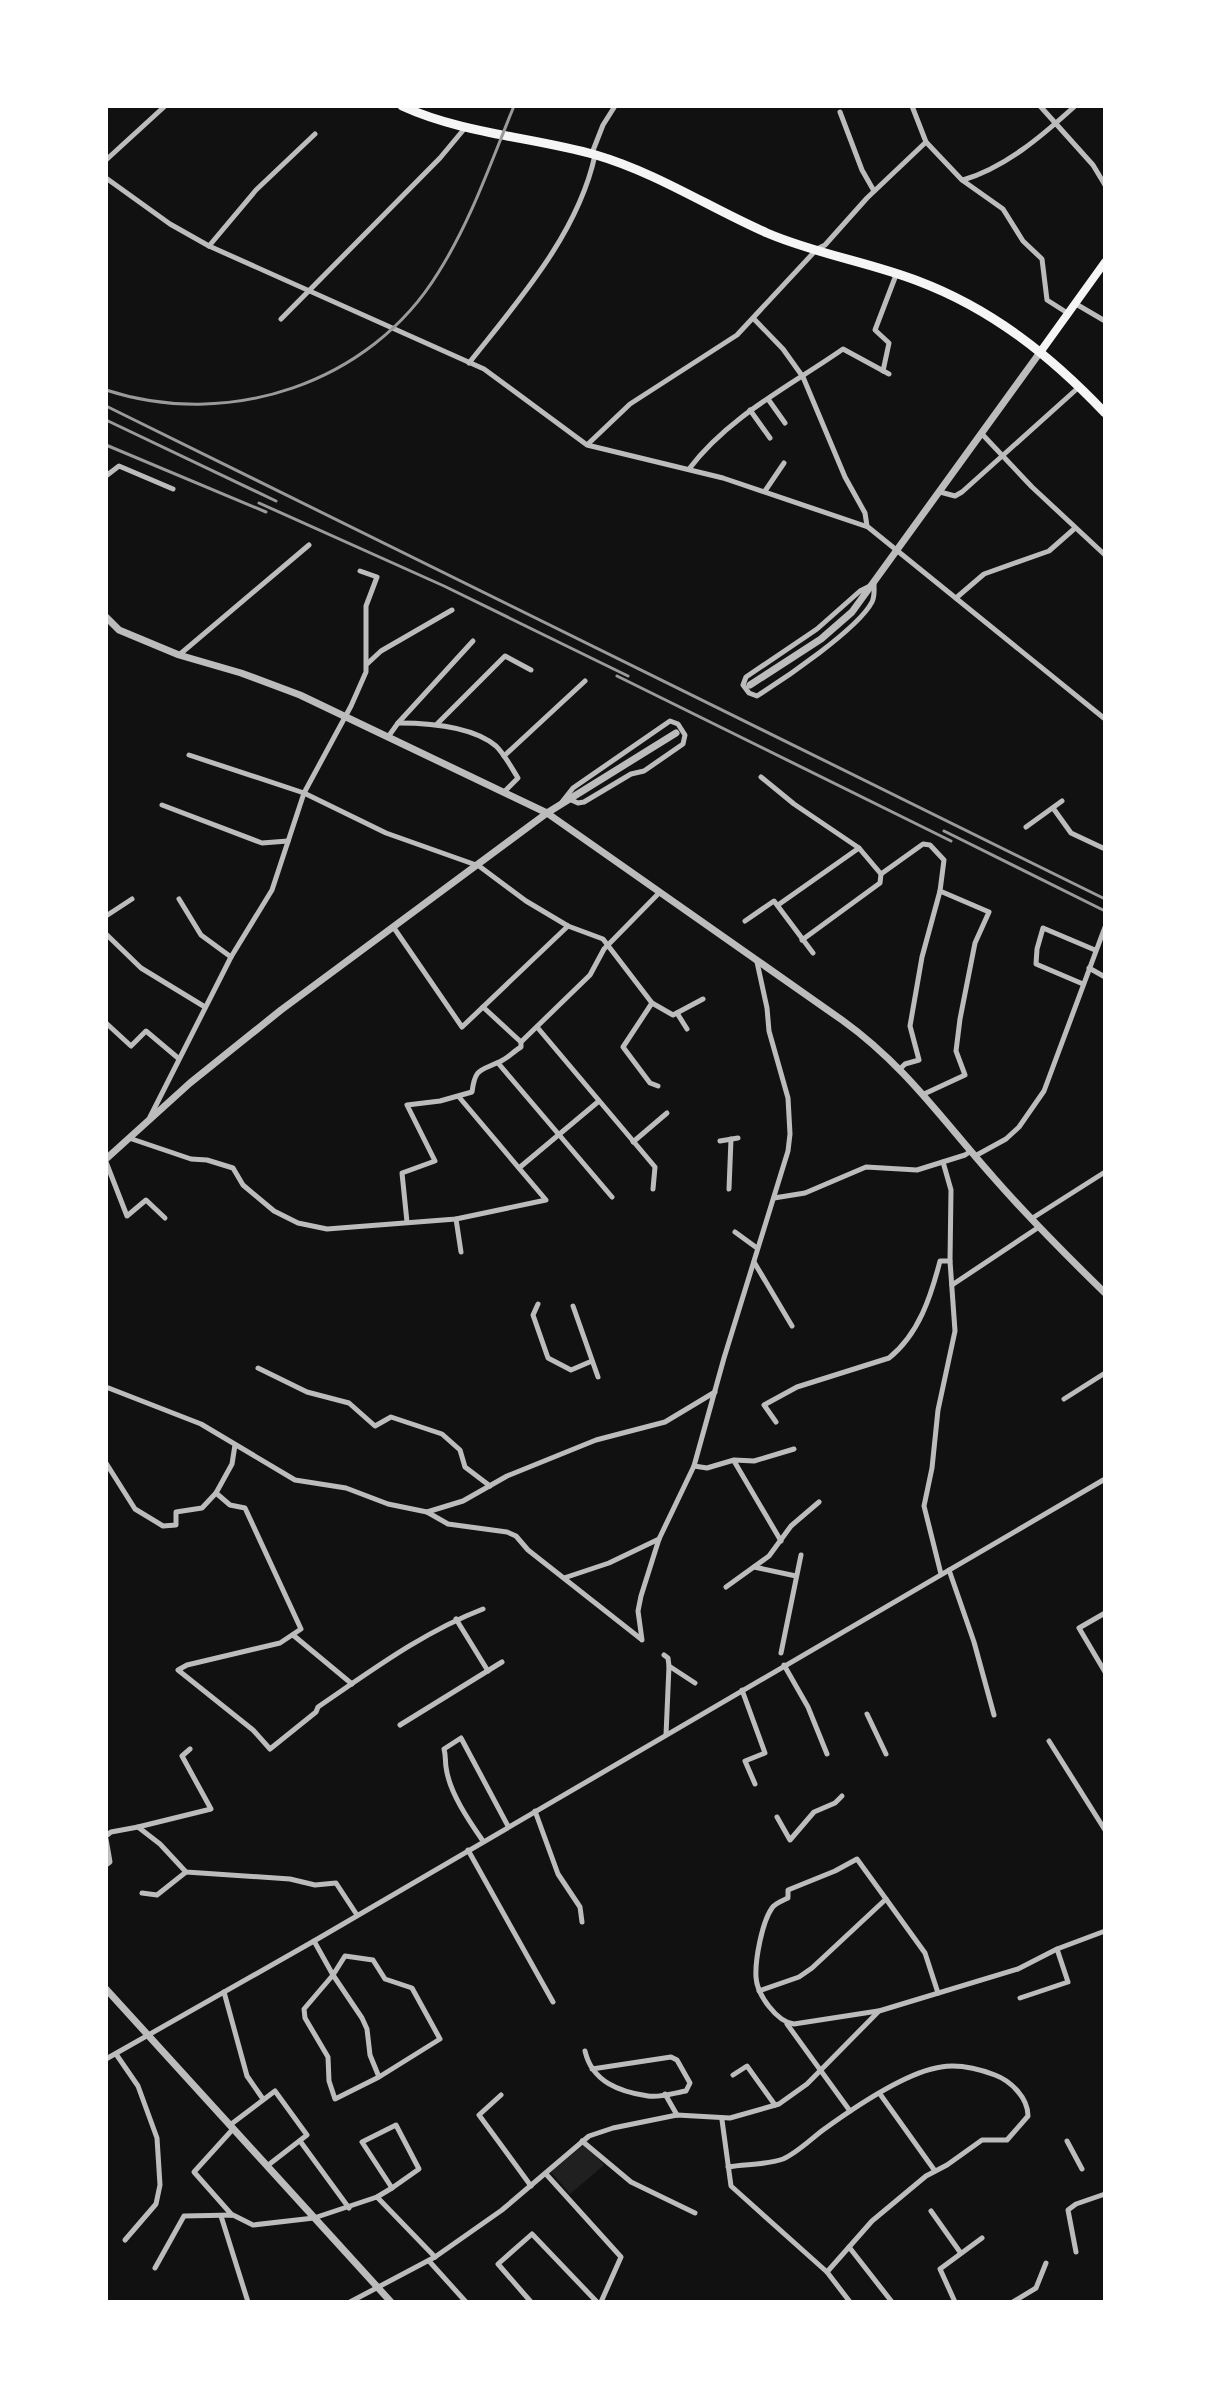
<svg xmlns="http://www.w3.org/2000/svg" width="1211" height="2408" viewBox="0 0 1211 2408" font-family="'Archivo Narrow',sans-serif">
  <rect width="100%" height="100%" fill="#111"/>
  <polygon fill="#202020" points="585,2144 604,2165 570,2194 551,2172"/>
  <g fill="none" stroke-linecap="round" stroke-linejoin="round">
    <g stroke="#bcbcbc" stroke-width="5">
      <polyline points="912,106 926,142 962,180 1003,209 1023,241 1042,259 1047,300 1069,314"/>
      <polyline points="1040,106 1093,165 1105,185"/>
      <polyline points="840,112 862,170 874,191"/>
      <polyline points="592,153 603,125 615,106"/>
      <polyline points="106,160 165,106"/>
      <polyline points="106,178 170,224 209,246 484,369 587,445 723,478 868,527 1105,719"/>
      <path d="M963 180C1006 167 1042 136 1075 106"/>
      <polyline points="209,246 256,190 315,134"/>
      <polyline points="1076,304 1105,321"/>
      <polyline points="281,319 440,158 465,128"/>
      <polyline points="754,319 783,349 803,377 845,477 865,513 867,526"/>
      <path d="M469 363C518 301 578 234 595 155"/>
      <polyline points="883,371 889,343 875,330 896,275"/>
      <polyline points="768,399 785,423"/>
      <polyline points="750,410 770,438"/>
      <polyline points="982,434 1032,487 1105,555"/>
      <polyline points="588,444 630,404 737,335 817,249 825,245 867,198 926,142"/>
      <path d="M689 469C729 416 790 386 843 349L889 374"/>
      <polyline points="106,476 119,466 173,489"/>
      <polyline points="765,491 784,463"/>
      <polyline points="940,492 955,496 962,492 1079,387"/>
      <path d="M874 584C874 590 875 596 872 602 858 629 784 679 757 696L749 693 743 685 746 677 817 629 860 591Z"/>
      <polyline points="956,598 984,574 1049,551 1074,529"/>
      <polyline points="179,655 309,545"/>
      <polyline points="367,664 381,651 452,610"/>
      <path d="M398 723C427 723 472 726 496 746 505 755 511 767 518 778L504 792"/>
      <polyline points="437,724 505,656 531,670"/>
      <polyline points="388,737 398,723 473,641"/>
      <polyline points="189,755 304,793 386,833 479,866 526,901 568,926 603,939 652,1003 623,1047 650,1083 658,1086"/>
      <polyline points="504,756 585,681"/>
      <polyline points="761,777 794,804 859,848"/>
      <polyline points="562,802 573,788 670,721 678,724 685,735 683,744 644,771 631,774 584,802 578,803 569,799"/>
      <polyline points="162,805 262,843 288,841"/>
      <polyline points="1053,808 1071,833 1105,849"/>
      <polyline points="1026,827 1062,801"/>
      <polyline points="881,874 923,844 930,845 944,860 940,891 922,957 910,1026 919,1060 905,1064 901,1068"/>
      <polyline points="179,899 201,935 231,957"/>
      <polyline points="778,905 859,848 881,874 880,883 802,940"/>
      <polyline points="106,916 132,899"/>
      <polyline points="745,921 774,901 813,953"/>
      <polyline points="394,928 462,1027 568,926"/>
      <polyline points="106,934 141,968 205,1007"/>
      <polyline points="1089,968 1105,977"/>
      <polyline points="1083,984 1036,964 1037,949 1043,928 1095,950"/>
      <polyline points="652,1003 673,1015 703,999"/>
      <polyline points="483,1007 521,1042"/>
      <polyline points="677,1013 687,1029"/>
      <polyline points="106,1023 131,1046 146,1031 178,1058"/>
      <polyline points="537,1027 655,1167 653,1189"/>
      <polyline points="498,1063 612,1197"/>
      <polyline points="924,1094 965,1075 956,1051 960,1019 975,943 989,912 940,891"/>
      <polyline points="150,1117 231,957 272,890 304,793 351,706 366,672 366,606 377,577 360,571"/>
      <polyline points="129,1138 191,1159 207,1160 233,1168 243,1185 274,1211 298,1223 327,1229 456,1219 546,1200 459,1097"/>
      <polyline points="720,1141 738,1138"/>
      <polyline points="633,1142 667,1113"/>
      <polyline points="975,1156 1006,1139 1019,1127 1044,1091 1105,927"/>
      <polyline points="106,1162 127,1216 146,1200 165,1218"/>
      <polyline points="519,1168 599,1101"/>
      <polyline points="729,1189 731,1139"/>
      <polyline points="774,1198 805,1193 866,1167 917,1170 965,1155 971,1151"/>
      <polyline points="456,1219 461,1252"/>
      <polyline points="1031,1219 1105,1172"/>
      <path d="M407 1222 402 1173 435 1161 407 1105 440 1101 472 1092C475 1068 480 1071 499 1062 507 1059 514 1051 521 1047V1042L590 975 604 949 659 893"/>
      <polyline points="735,1232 757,1248"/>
      <polyline points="754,1262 792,1326"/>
      <polyline points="952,1285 1039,1227"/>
      <polyline points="538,1304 533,1315 548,1358 571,1370 592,1361"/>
      <polyline points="573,1306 598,1377"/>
      <polyline points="258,1368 307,1392 349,1403 375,1426 391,1417 442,1434 460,1450 465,1467 490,1486"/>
      <polyline points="106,1387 201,1424 295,1480 346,1488 388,1504 427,1512 463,1501 507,1476 596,1440 665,1422 715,1392"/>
      <polyline points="1064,1399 1105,1373"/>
      <path d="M776 1422 764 1405 797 1387 889 1358C919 1334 931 1296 940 1261H950"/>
      <path d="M235 1445 232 1464 216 1493 230 1505 245 1508 301 1629 280 1643 187 1665 178 1670 253 1730 270 1749 316 1712 318 1707C371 1671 423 1632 483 1609"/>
      <polyline points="734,1461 781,1541"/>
      <polyline points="106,1463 135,1509 163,1526 176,1525 176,1512 202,1508 216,1493"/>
      <polyline points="694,1466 707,1468 734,1460 754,1461 794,1449"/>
      <polyline points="427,1512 448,1524 507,1532 516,1536 528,1550 641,1639"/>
      <polyline points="754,1567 796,1576"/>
      <polyline points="949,1570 974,1642 994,1715"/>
      <polyline points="941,1574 924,1506 932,1468 938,1410 955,1331 950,1261 951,1190 943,1162"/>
      <polyline points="564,1578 609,1563 659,1539"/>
      <polyline points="726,1587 769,1556 791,1526 819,1502"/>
      <polyline points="1105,1613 1079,1628 1105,1672"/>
      <polyline points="456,1619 488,1671"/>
      <polyline points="293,1635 352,1684"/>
      <polyline points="642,1640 638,1611 641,1596 659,1539 694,1466 724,1358 788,1151 790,1134 788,1098 769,1031 767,1008 757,962"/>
      <polyline points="781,1653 801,1555"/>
      <polyline points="664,1655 668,1658 669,1666 695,1683"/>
      <polyline points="784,1665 808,1707 827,1754"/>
      <polyline points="742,1690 765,1753 745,1761 755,1784"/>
      <polyline points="867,1714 886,1754"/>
      <polyline points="400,1725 502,1662"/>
      <polyline points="666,1735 669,1666"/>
      <polyline points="1049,1741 1105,1830"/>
      <polyline points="535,1811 558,1874 580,1907 582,1922"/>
      <polyline points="777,1817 790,1840 814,1812 835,1803 842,1796"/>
      <polyline points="138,1827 211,1809 182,1756 190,1749"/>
      <polyline points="106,1836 111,1832 138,1827 160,1844 186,1872 290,1879 315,1885 336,1883 357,1915"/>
      <polyline points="106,1839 110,1862 106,1865"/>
      <path d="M483 1841C469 1821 449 1792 446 1767 445 1760 446 1756 444 1749L461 1738 508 1826"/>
      <polyline points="468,1850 553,2002"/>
      <polyline points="142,1893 157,1895 186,1872"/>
      <polyline points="314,1941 333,1975 304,2009 305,2018 328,2057 329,2081 335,2099 379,2077 440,2039 412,1988 385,1979 373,1960 345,1956 333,1975 362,2018 367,2029 370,2055 379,2077"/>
      <polyline points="759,1991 799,1977 812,1968 886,1899 925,1953 938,1993"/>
      <polyline points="224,1992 247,2076 263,2099"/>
      <polyline points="1020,1998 1068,1982 1057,1949"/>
      <path d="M878 2011 794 2024C777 2022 757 1995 756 1977 755 1960 762 1922 772 1908 775 1903 782 1901 788 1898V1890L835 1871 857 1859 886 1899"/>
      <polyline points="787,2024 850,2111"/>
      <path d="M585 2051C592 2082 620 2092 648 2096 660 2098 674 2093 686 2091L690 2083 677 2060 671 2057 592 2069"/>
      <polyline points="116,2054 138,2086 157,2138 160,2185 156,2204 125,2240"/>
      <polyline points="106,2059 314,1941 1105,1479"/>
      <polyline points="733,2075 747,2066 775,2105"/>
      <polyline points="665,2094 677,2115"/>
      <polyline points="880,2094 935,2171"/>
      <polyline points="501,2095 479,2115 531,2186"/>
      <polyline points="722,2120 731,2186 827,2272 850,2302"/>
      <polyline points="230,2125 275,2091 307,2135 267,2166"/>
      <polygon points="396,2125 419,2169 392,2188 362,2142"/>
      <polyline points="300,2141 349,2208"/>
      <polyline points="582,2141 631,2182 695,2213"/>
      <polyline points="1067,2141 1082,2169"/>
      <path d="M728 2167C745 2164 767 2165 783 2159 797 2153 811 2139 823 2130 852 2109 906 2072 941 2067 959 2064 979 2069 995 2075 1011 2081 1028 2098 1028 2116L1007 2140H982L947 2165 926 2176 872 2221 827 2272"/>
      <polyline points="546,2174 621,2257 601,2302"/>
      <polyline points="377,2197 392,2188"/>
      <polyline points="931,2211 960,2252"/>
      <polyline points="232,2215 194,2172 233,2129"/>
      <polyline points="221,2216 248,2302"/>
      <polyline points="849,2247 892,2302"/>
      <polyline points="1076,2252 1068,2210 1076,2204 1105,2194"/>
      <polyline points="429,2261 466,2302"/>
      <polyline points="155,2268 184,2216 233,2215 253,2225 314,2218 377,2197 435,2257"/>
      <polyline points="350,2302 435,2257 502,2210 589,2136 613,2128 677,2115 730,2118 779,2104 807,2084 879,2011 1018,1969 1057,1949 1105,1931"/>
      <polyline points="531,2302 498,2264 532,2234 597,2302"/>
      <polyline points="955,2302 940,2269 982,2238"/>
      <polyline points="1013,2302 1036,2288 1046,2263"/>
    </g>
    <g stroke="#bcbcbc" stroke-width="7">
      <path d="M106 617 119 630 179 655 241 673 300 695 547 813 842 1020C906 1066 943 1121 994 1178 1029 1218 1067 1256 1105 1293"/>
      <polyline points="750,685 821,639 852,612 1041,351"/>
      <polyline points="106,1159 190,1083 281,1010 547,813 676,733"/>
      <polyline points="106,1989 391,2302"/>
    </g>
    <polyline stroke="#f5f5f5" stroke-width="8" points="1041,351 1105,262"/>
    <path stroke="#f5f5f5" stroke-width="9" d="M402 106C463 134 532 137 596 155 657 173 710 208 767 233 816 254 869 262 918 281 992 309 1051 356 1105 413"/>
    <g stroke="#9a9a9a" stroke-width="3">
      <path d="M106 390C228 430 370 384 438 273 471 221 491 162 514 106"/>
      <polyline points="106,406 1105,899"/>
      <polyline points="106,420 276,501"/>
      <polyline points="106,445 266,512"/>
      <polyline points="259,503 444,586 628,676"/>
      <polyline points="617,676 951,841"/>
      <polyline points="944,831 1105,911"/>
    </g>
  </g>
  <rect width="1211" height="2408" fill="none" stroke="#ffffff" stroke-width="216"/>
</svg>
